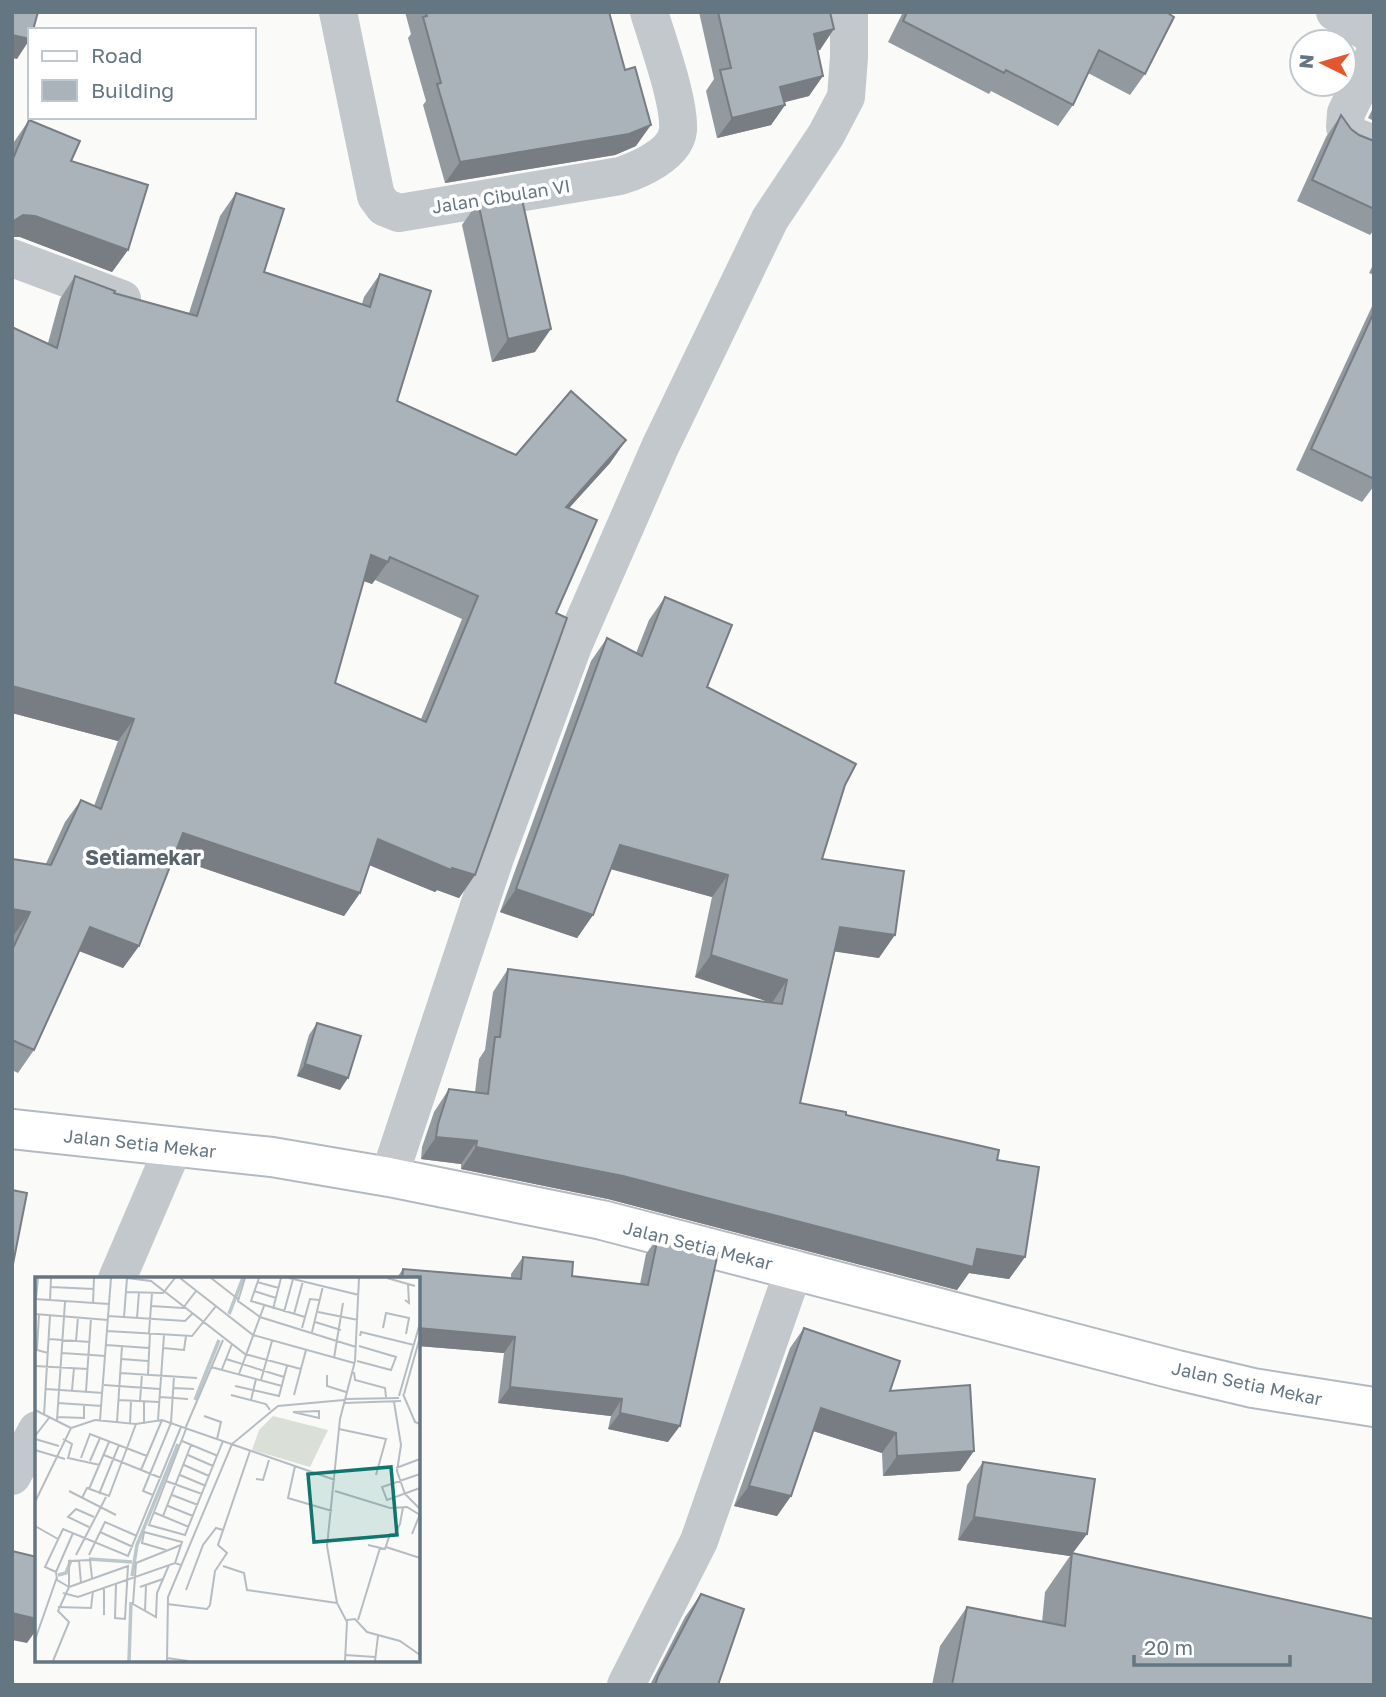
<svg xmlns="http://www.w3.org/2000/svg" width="1386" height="1697" viewBox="0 0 1386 1697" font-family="'Golos Text',sans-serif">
  <rect width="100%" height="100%" fill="#fafaf8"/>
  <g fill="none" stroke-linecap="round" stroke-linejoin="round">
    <defs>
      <polyline id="secondary" points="12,1129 272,1157 389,1177 602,1220 1177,1370 1253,1388 1374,1407"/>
    </defs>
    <use href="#secondary" stroke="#b3babf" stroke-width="42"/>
    <g stroke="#c3c8cc" stroke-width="38">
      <path d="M338 12 376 196 384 207 399 213 620 176C639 170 676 154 678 130 680 102 658 42 649 12"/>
      <polyline points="1335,12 1370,34 1374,41"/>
      <polyline points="1374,56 1346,113 1345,127 1353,136 1374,144"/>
      <polyline points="12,258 122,299"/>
      <polyline points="389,1177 495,858 573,646 660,447 770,219 826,135 846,97 849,57 849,12"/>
      <polyline points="117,1279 174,1146"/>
      <polyline points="12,1476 37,1430"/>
      <polyline points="626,1685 699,1541 794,1269"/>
    </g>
    <use href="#secondary" stroke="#fff" stroke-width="38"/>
  </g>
  <g fill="#929a9f" fill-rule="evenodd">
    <polygon points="405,12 609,12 636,146 615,155 445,183 423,105 426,101 408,38 411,34"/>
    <polygon points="699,12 830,12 820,50 817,50 809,96 784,102 785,105 771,125 717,138 706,91 714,79"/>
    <polygon points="903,12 1166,12 1145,74 1130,95 1088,73 1073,105 1058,126 991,91 989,94 888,42"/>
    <polygon points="1374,106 1374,121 1368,118"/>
    <polygon points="1341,115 1351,129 1359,135 1374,141 1374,230 1370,235 1297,201 1326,137"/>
    <polygon points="29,120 71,161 128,250 112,272 20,237 12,237 12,146 14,142"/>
    <path d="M236 193 264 272 362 304 364 297 380 274 397 401 516 455 626 440 610 463 569 508 556 613 475 875 459 898 437 890 435 892 369 865 360 893 344 916 174 858 139 946 123 968 79 951 34 1050 18 1073 12 1070V938L65 822 81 800 94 806 118 741 12 713V327L48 343 60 299 75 276 114 293 189 313 220 216ZM375 580 462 619 421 719 335 683 363 581 372 584Z"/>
    <polygon points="478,202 535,352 492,362 462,225"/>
    <polygon points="1374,263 1374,275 1369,273"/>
    <polygon points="1374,302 1374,486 1362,502 1296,470"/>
    <polygon points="665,597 707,687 845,785 822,859 879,958 835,951 800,1103 846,1115 997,1160 1025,1257 1009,1279 969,1273 957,1290 608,1199 461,1169 461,1164 421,1159 422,1147 434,1112 449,1089 475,1092 479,1059 485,1050 493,992 508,969 771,1003 695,977 712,897 610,869 593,915 577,938 500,912 591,661 607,638 636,653 649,620"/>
    <polygon points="317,1023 340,1090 297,1076 309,1035"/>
    <polygon points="658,1237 668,1442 608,1429 611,1416 498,1403 504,1353 418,1346 418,1279 396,1279 403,1269 511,1278 511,1274 523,1257 572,1276 640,1284 646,1254"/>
    <polygon points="804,1328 890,1391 960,1471 883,1476 882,1453 813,1431 791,1496 777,1516 734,1506 790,1348"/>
    <polygon points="983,1462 1087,1534 1073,1553 1374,1685 932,1685 940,1646 967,1607 1042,1622 1045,1592 1070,1556 958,1540 967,1485"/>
    <polygon points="701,1594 718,1685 650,1685 685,1617"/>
  </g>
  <g fill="#777d82">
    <polygon points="834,29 820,50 799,55 814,34"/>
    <polygon points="12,35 30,39 17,59 12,58"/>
    <polygon points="823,76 809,96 766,107 780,87"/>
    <polygon points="785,105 771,125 717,138 732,118"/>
    <polygon points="651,125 636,146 615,155 445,183 460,162"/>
    <polygon points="23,215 35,216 128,250 112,272 20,237 12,237 12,222"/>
    <polygon points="551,329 535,352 492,362 508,339"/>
    <polygon points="626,440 610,463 550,529 566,507"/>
    <polygon points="371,555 388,562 372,584 355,577"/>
    <polygon points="12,686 134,719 118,741 12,713"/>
    <polygon points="183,833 360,893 344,916 168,856"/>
    <polygon points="378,839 452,868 475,875 459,898 437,890 435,892 362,862"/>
    <polygon points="620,845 728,875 712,897 604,867"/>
    <polygon points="516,889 593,915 577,938 500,912"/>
    <polygon points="12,909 30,912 14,935 12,934"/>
    <polygon points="90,927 139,946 123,968 74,949"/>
    <polygon points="840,927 895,935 879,958 824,950"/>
    <polygon points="711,955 787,980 772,1003 695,977"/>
    <polygon points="305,1064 348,1078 340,1090 297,1076"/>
    <polygon points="436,1137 477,1141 461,1164 421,1159"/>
    <polygon points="476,1147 977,1249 1025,1257 1009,1279 969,1273 957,1290 608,1199 461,1169"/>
    <polygon points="418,1328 515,1337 504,1353 418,1346"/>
    <polygon points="510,1387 622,1399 611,1416 498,1403"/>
    <polygon points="821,1408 896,1433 882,1453 807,1429"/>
    <polygon points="620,1413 680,1426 668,1442 608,1429"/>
    <polygon points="974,1451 960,1471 883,1476 897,1456"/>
    <polygon points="749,1486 791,1496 777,1516 734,1506"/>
    <polygon points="974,1517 1087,1534 1070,1556 958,1540"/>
    <polygon points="12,1613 37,1619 37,1629 27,1643 12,1640"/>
  </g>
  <g fill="#aab3b9" stroke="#777d82" stroke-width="2" fill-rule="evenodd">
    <polygon points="12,12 38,12 33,30 30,30 30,39 12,35"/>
    <polygon points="426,12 609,12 625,70 635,67 651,125 629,134 460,162 437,84 441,83 423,17 427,16"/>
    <polygon points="718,12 830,12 834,29 814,34 823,76 780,87 785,105 732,118 720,70 731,68"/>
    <polygon points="907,12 1166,12 1174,17 1145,74 1099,50 1073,105 1006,70 1004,73 903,21"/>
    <polygon points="1341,115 1351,129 1359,135 1374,141 1374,209 1312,180"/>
    <polygon points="29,120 80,141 71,161 148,185 128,250 35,216 23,215 12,222 12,161"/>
    <path d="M236 193 284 209 264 272 370 307 380 274 431 291 397 401 516 455 571 391 626 440 566 507 597 520 556 613 567 618 475 875 452 868 451 870 378 839 360 893 183 833 139 946 90 927 34 1050 12 1040V950L30 912 12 909V859L51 865 81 800 101 809 134 719 12 686V327L57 348 75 276 115 291 114 293 197 316ZM371 555 388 562 390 557 478 596 426 722 335 683Z"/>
    <polygon points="521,195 551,329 508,339 478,202"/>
    <polygon points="1374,312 1374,479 1311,449"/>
    <polygon points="665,597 732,625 707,687 856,764 845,785 822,859 904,871 895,935 840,927 800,1103 846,1112 846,1115 999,1150 997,1160 1039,1167 1025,1257 977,1249 973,1267 623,1176 476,1147 477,1141 436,1137 438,1124 449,1089 488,1094 495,1037 500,1037 508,969 782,1004 787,980 711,955 728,875 620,845 593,915 516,889 607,638 642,656"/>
    <polygon points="317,1023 361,1036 348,1078 305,1064"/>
    <polygon points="12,1190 27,1193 12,1269"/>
    <polygon points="658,1237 718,1253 680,1426 620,1413 622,1399 510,1387 515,1337 418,1328 418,1279 402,1279 403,1269 521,1279 523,1257 573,1262 572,1276 648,1285"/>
    <polygon points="804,1328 900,1361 890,1391 970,1385 974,1451 897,1456 896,1433 821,1408 791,1496 749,1486"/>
    <polygon points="983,1462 1095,1479 1087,1534 974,1517"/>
    <polygon points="12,1551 37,1557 37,1619 12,1613"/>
    <polygon points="1072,1553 1374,1619 1374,1685 952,1685 967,1607 1065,1626"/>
    <polygon points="701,1594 744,1609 718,1685 655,1685 658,1676"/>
  </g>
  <g text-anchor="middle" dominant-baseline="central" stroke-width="7" stroke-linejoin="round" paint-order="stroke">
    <g font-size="18" fill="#657683" stroke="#fff">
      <text transform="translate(501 196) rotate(-9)">Jalan Cibulan VI</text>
      <text transform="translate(140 1143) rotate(6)">Jalan Setia Mekar</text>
      <text transform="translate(698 1245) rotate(14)">Jalan Setia Mekar</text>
      <text transform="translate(1247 1383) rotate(12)">Jalan Setia Mekar</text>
    </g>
    <g font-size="21" font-weight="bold" fill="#57646e" stroke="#fff">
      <text x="143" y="857">Setiamekar</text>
    </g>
  </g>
  <g transform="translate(35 1277)">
    <rect width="385" height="385" fill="#fafaf8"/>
    <path d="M238 139 293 153 275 190 217 173 224 153Z" fill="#dadfd7"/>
    <path fill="none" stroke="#bbc7cb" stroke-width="3.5" d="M194 37 208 1M160 123 184 63M54 282 97 285M23 298 31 296 36 283M97 299 102 268 143 167M94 384 96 325"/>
    <path fill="none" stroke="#b5bdc2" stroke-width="2" d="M92 1 116 4 210 77 266 92M145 1 218 58 319 86M176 1 203 22M210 1 203 24 225 40 321 70M224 1 216 24 270 40M254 1 324 18M352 1 380 9M222 5 244 11M16 10 59 12M219 14 241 21M91 15 128 16 140 1M0 22 74 27M1 22 3 1M15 23 16 1M370 23 374 26 373 7M58 26 59 1M116 29 148 31 161 14M238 32 246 1M249 35 258 2M283 35 323 43M0 37 73 43M4 37 2 73 13 76M259 37 268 4M73 39 150 44 158 36M89 40 92 1M102 41 104 15M280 45 306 53M267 51 275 22 284 23M348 51 351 36 374 41 371 57M72 54 157 59 181 29M277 55 288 9M114 56 117 16M325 59 326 55 379 68M14 62 55 65M41 64 43 40M71 68 114 71M128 71 149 73 151 59M27 76 71 79M299 81 308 26M86 82 113 84M191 82 249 100M322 84 356 93 361 80 324 69M0 89 53 92M176 90 247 109M187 92 197 67M319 95 320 103 350 111 351 120M85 96 162 101M113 97 115 56M204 97 229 29M292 98V109L311 115M226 103 237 64M69 108 125 112M200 109 244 119 252 89M138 111 159 112M11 112 68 116M37 113 39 91M51 114 56 41M368 117 380 145 385 147M369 117 385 60M196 118 231 127 235 133M259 118 271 73M364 119 385 46M125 120 153 122M310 122 364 121M83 123 124 125M216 123 221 102M105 124 107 97M359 125 366 168 362 194 370 217 385 232M23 126 67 129M309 126 366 124M0 133 36 151M284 134V141L258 135H259ZM9 138 15 38M169 139 186 145 182 162M22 140 49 141V128M22 143 30 25M65 143 76 1M123 143 129 58M82 145 87 69M95 147 96 124M109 147V124M150 152 188 63M151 152 114 248 150 258 188 164M304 152 351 162 341 198M0 159 14 141M0 162 24 169M28 162 37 167 33 181 65 188M147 164 183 179M0 173 30 182M69 178 126 201M153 178 178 189M46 181 55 157 112 179M55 184 65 161M149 188 174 199M260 189 253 221 297 234M361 191 385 182M106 193 127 143M385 197 347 210 352 223 385 211M145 198 171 209M221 202 228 203 234 183M131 204 167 217M54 212 74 165M34 214 81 238M300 214 355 231 372 230 385 238M64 217 84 168M118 218 108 214 136 146 139 99M137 218 163 228M47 221 52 211 74 219 101 147M0 225 36 151 60 143 101 147 127 143 300 203M133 229 158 239M118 235 154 250M128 239 156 168M0 249 23 262M54 250 33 240 41 232 59 240M65 255 98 270M377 257 385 237M333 268 350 272 355 257H360L365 247 368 230M351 270 385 281M131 273 107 266 109 255 147 265 140 286M41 278 71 220M54 278 70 245 102 259M44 283 46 306M134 288 122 316 121 340 98 327 101 286 146 268M188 289 209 296 212 313 302 326M21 295 10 290 28 252 93 279 146 150M34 310 93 289 90 342 80 341 81 307M34 310V284L55 283 57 301M34 310 22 303 21 295 38 256M105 310 128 302M151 313 168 268 181 251 188 253M28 316 43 320 140 286 146 288M132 327 172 332 175 328 180 294 192 276 183 268 215 174M23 330 56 331 58 314M110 334 111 308M69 338V311M312 343 320 342 332 355 365 364 385 378M323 343 345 271M0 363 22 300M310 378 340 380M132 381 153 384M18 384 34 345 23 334 34 310M132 384 133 320 197 167 243 129 309 123M310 384 312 345 302 326 292 269 305 142 320 84 324 1M340 384 343 359"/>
    <path fill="#0f766e" fill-opacity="0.15" stroke="#0f766e" stroke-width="3.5" d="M356 190 362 258 279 265 273 197Z"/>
    <rect width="385" height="385" fill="none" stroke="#657683" stroke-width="3.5"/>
  </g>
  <rect width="1386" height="1697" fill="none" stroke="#657683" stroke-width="28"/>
  <rect x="28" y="28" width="228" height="91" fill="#ffffff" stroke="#c1c8cd" stroke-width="2"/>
  <rect x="42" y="51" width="35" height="10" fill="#ffffff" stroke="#c1c8cd" stroke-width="2"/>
  <text x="91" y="63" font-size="21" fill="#657683">Road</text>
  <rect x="42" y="80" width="35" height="21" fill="#aab3b9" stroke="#c1c8cd" stroke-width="2"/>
  <text x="91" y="98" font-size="21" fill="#657683">Building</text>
  <g transform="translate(1323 63) rotate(275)"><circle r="33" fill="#ffffff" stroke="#c1c8cd" stroke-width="2"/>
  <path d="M0-5L12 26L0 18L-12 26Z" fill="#e4572e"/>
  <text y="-10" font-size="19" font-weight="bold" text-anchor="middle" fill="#657683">N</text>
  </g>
  <path d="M1134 1655v10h156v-10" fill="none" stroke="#657683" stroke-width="3.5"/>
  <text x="1144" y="1655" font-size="21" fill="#657683" stroke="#ffffff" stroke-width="5" paint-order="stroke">20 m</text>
</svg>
